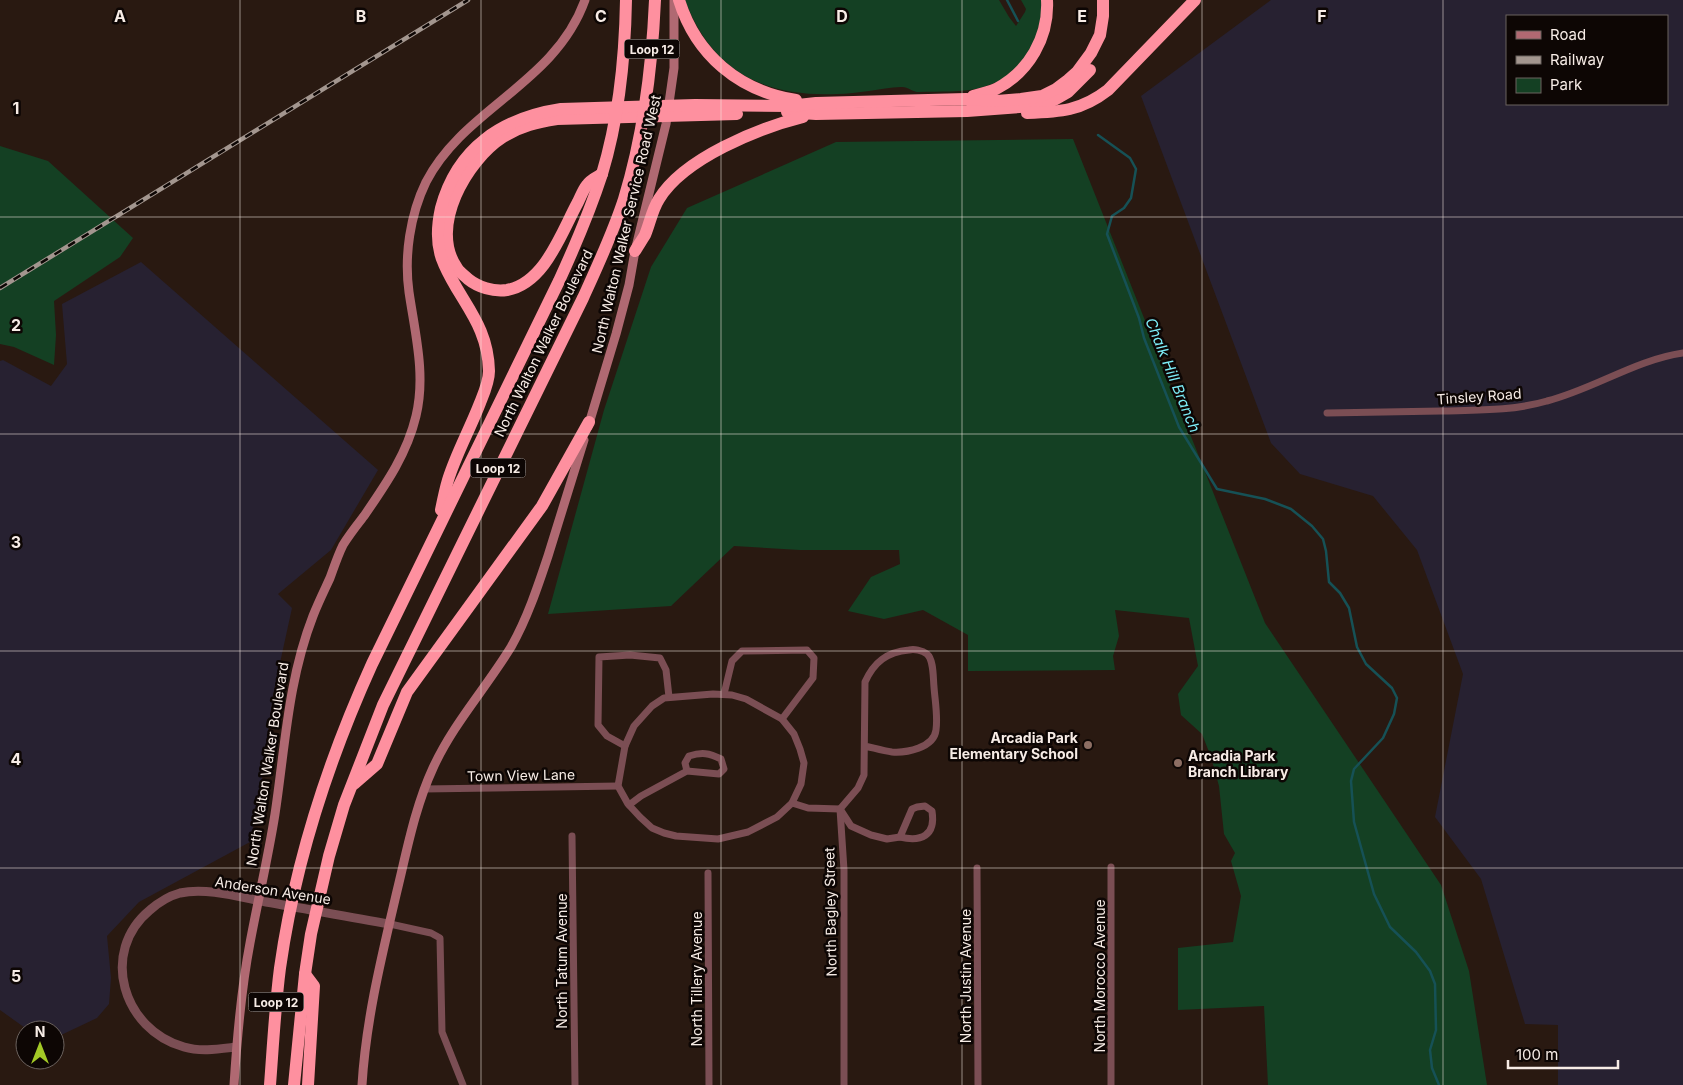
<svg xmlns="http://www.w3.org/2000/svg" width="1683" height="1085" viewBox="0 0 1683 1085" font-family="Inter,sans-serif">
  <rect width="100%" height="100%" fill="#291911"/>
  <g fill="#272131" fill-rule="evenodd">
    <path d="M1271 0H1683V1085H1558V1025L1525 1024 1481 879 1435 817 1463 674 1417 550 1373 496 1300 474 1271 443 1141 96ZM1507 16H1667V104H1507Z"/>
    <polygon points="141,262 378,470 331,550 278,594 292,608 273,695 260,795 250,842 139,902 107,936 111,978 109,1004 97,1018 59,1036 55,1036 55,1030 28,1030 0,1010 0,361 3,360 51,386 67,364 62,304"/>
  </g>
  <g fill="#144023">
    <path d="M685 0H999L1009 17 1016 26 1025 12 1026 9 1021 0H1042C1042 39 1023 76 983 87 963 93 940 91 919 92 912 92 907 86 901 87 880 88 858 94 837 94 763 97 712 71 685 0Z"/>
    <polygon points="1073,139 1265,623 1441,885 1469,971 1487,1085 1268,1085 1264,1006 1178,1010 1178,948 1233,942 1241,896 1231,861 1235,853 1224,834 1219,786 1211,757 1202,734 1181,715 1178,694 1198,666 1189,618 1115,610 1119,636 1113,656 1115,670 968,671 968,635 923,610 884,619 848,611 871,577 900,564 899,550 800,550 734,546 671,606 548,614 604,410 651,267 687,208 836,142"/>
    <polygon points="0,146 48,161 133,238 120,257 54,301 56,335 54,365 14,347 0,344"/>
  </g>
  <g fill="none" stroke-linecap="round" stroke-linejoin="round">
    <g stroke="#165156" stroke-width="2.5">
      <polyline points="1007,0 1018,21"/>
      <polyline points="1098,135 1130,158 1136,169 1131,198 1124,208 1112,216 1107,234 1139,318 1144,338 1179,427 1217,489 1265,499 1291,509 1312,526 1323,539 1326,551 1329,582 1340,593 1349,608 1357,647 1366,664 1392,688 1397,698 1394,714 1383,738 1354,769 1351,781 1354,822 1374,894 1390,927 1416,952 1430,971 1435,984 1436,1030 1430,1050 1432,1068 1439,1085"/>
    </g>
    <g stroke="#7b4e54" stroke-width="7">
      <path d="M1327 413C1365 412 1403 412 1441 411 1477 410 1513 411 1547 401 1594 389 1635 360 1683 353"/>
      <polygon points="713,694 732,695 746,699 782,719 794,734 800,749 804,763 801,784 792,803 777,817 748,832 718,839 676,836 664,833 652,828 640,817 628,804 618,786 625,746 634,726 652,706 664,698"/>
      <polyline points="724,694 732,661 742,651 807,650 814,658 813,678 782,719"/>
      <polyline points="625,746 607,736 598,725 599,657 630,655 660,658 666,670 669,697"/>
      <polyline points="424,789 618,786"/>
      <polyline points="792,803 808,808 840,809 851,826 871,835 887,839 900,837"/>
      <path d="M629 805 641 796 687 771 719 774 724 769 721 759C709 753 702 752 689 756L685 763 687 771"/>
      <path d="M925 806 932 811C936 836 921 842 900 837L912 809 917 807Z"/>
      <polyline points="572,836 575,1085"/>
      <polyline points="1111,867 1111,1085"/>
      <polyline points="977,868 978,1085"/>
      <polyline points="708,873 709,1085"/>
      <polyline points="390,924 431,933 440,938 442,1032 463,1085"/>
      <path d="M844 1085V870L840 809 858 788 864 775 865 682C874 662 887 652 909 650 914 649 922 650 927 654 934 660 933 678 934 687 935 701 938 716 936 730 934 748 906 753 892 752 883 751 874 748 865 746"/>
    </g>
    <path stroke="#7b4e54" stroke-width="9" d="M236 1047C219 1049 201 1052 184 1047 123 1030 99 952 150 910 158 903 169 896 180 893 206 887 240 897 266 902 307 909 348 917 390 924"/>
    <g stroke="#b06972" stroke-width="9">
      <polyline points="588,427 616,334 629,285 635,251 666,124 674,68 674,0"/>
      <path d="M234 1085C237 1038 241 990 250 943 258 900 268 858 275 814 285 748 288 680 313 616 318 603 324 591 330 578 334 567 338 555 343 545 349 535 357 525 364 516 386 484 407 454 416 416 426 375 415 333 409 292 404 256 410 215 426 182 464 108 555 84 585 0"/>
      <path d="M362 1085C366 1019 382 955 397 891 407 850 415 807 433 768 453 724 486 688 511 647 527 619 538 586 548 556 560 517 572 478 584 440"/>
    </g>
    <g stroke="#fe909f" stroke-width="12">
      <path d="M679 0C696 55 739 91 796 100"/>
      <path d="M973 96C981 94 989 92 996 89 1029 72 1049 37 1047 0"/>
      <polyline points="787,112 816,114 967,111 1034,106 1054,100 1068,92 1090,70"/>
      <path d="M1027 113C1060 112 1081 111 1108 90L1195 0"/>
      <path d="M602 174C597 177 590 180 587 185 583 190 581 196 578 202 561 233 545 283 507 290 493 292 478 287 468 279 464 275 459 272 457 268 428 227 467 160 503 137 520 126 538 122 557 119L737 114"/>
      <path d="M635 251C638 246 642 240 645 235 650 223 652 210 659 199 684 158 759 128 803 117"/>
      <path d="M441 510C443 500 445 490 448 480 456 454 470 429 480 403 484 393 489 382 489 371 488 324 461 303 444 264 436 247 437 226 441 208 457 148 502 118 561 109L695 105 789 106 816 103 966 99 997 101 1021 99 1042 96 1056 89 1068 80 1077 72 1091 53 1100 35 1103 16V0"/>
      <polyline points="354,784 377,764 407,692 542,506 589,422"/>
      <polyline points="305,974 314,986 308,1085"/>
      <path d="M270 1085C273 1046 275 1007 280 968 295 862 328 761 372 664L559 281C575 246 590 211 602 174 619 118 625 59 626 0"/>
      <path d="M294 1085 305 974 311 934 329 856 344 805 383 705 583 298C598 265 613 233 624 199 644 134 652 68 655 0"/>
    </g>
    <defs>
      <polyline id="rail" points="0,288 468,0"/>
    </defs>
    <use href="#rail" stroke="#a3968f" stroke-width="4.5"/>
    <use href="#rail" stroke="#0d0604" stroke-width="2.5" stroke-dasharray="8" stroke-linecap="butt"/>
  </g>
  <path fill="none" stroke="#f7ece6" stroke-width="1" stroke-opacity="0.55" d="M240 0V1085M481 0V1085M721 0V1085M962 0V1085M1202 0V1085M1443 0V1085M0 217H1683M0 434H1683M0 651H1683M0 868H1683"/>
  <g fill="#8d6e63" stroke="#0d0604" stroke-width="2">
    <circle cx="1088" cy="745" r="5"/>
    <circle cx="1178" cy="763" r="5"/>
  </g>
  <g text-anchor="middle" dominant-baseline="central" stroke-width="5" stroke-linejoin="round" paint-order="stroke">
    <g fill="#0d0604" stroke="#b1a7a2" stroke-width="1">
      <rect x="624.5" y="39.5" width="55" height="19" rx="4"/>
      <rect x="470.5" y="458.5" width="55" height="19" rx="4"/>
      <rect x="248.5" y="992.5" width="55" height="19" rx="4"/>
    </g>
    <g font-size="12" font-weight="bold" fill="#f7ece6">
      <text x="652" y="49">Loop 12</text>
      <text x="498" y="468">Loop 12</text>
      <text x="276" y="1002">Loop 12</text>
    </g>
    <g font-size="14" fill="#f7ece6" stroke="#0d0604">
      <text transform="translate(626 224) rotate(-77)">North Walton Walker Service Road West</text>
      <text transform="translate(543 343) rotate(-64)">North Walton Walker Boulevard</text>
      <text transform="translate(1479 396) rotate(-4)">Tinsley Road</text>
      <text transform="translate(267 764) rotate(-81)">North Walton Walker Boulevard</text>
      <text transform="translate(521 775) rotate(-1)">Town View Lane</text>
      <text transform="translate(273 890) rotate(9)">Anderson Avenue</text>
      <text transform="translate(830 912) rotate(-91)">North Bagley Street</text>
      <text transform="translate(561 961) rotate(-90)">North Tatum Avenue</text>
      <text transform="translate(965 976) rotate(-90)">North Justin Avenue</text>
      <text transform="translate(1099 976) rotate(-90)">North Morocco Avenue</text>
      <text transform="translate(696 979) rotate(-90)">North Tillery Avenue</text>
    </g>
    <g font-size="14" font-weight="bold" fill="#f7ece6" stroke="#0d0604" text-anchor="end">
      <text x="1078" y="737">Arcadia Park<tspan x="1078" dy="16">Elementary School</tspan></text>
      <text x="1188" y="755" text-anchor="start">Arcadia Park<tspan x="1188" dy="16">Branch Library</tspan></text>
    </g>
    <g font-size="15" font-style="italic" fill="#7dedf8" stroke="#0d0604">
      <text transform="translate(1173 375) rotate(68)">Chalk Hill Branch</text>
    </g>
  </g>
  <g font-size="16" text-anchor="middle" font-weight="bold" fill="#f7ece6" stroke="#0d0604" stroke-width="5" stroke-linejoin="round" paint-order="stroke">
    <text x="120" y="22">A</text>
    <text x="361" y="22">B</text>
    <text x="601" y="22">C</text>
    <text x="842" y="22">D</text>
    <text x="1082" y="22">E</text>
    <text x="1322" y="22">F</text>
    <text x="16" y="114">1</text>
    <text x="16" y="331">2</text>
    <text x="16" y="548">3</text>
    <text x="16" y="765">4</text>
    <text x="16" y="982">5</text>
  </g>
  <rect x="1506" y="15" width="162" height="90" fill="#0d0604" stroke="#6b625e"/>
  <rect x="1516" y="31" width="25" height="8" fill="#b06972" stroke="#6b625e"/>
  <text x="1550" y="40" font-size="15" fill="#f7ece6">Road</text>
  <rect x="1516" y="56" width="25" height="8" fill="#a3968f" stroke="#6b625e"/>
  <text x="1550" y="65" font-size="15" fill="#f7ece6">Railway</text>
  <rect x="1516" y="78" width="25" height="15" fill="#144023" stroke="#6b625e"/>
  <text x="1550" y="90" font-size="15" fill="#f7ece6">Park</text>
  <g transform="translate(40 1045)"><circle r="24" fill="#0d0604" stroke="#6b625e"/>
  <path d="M0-4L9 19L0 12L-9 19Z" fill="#a3c926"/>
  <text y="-8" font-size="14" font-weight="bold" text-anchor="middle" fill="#f7ece6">N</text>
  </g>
  <path d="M1508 1060v8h110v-8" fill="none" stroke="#f7ece6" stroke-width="2.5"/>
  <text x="1516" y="1060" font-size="15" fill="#f7ece6" stroke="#0d0604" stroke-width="4" paint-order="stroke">100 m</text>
</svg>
